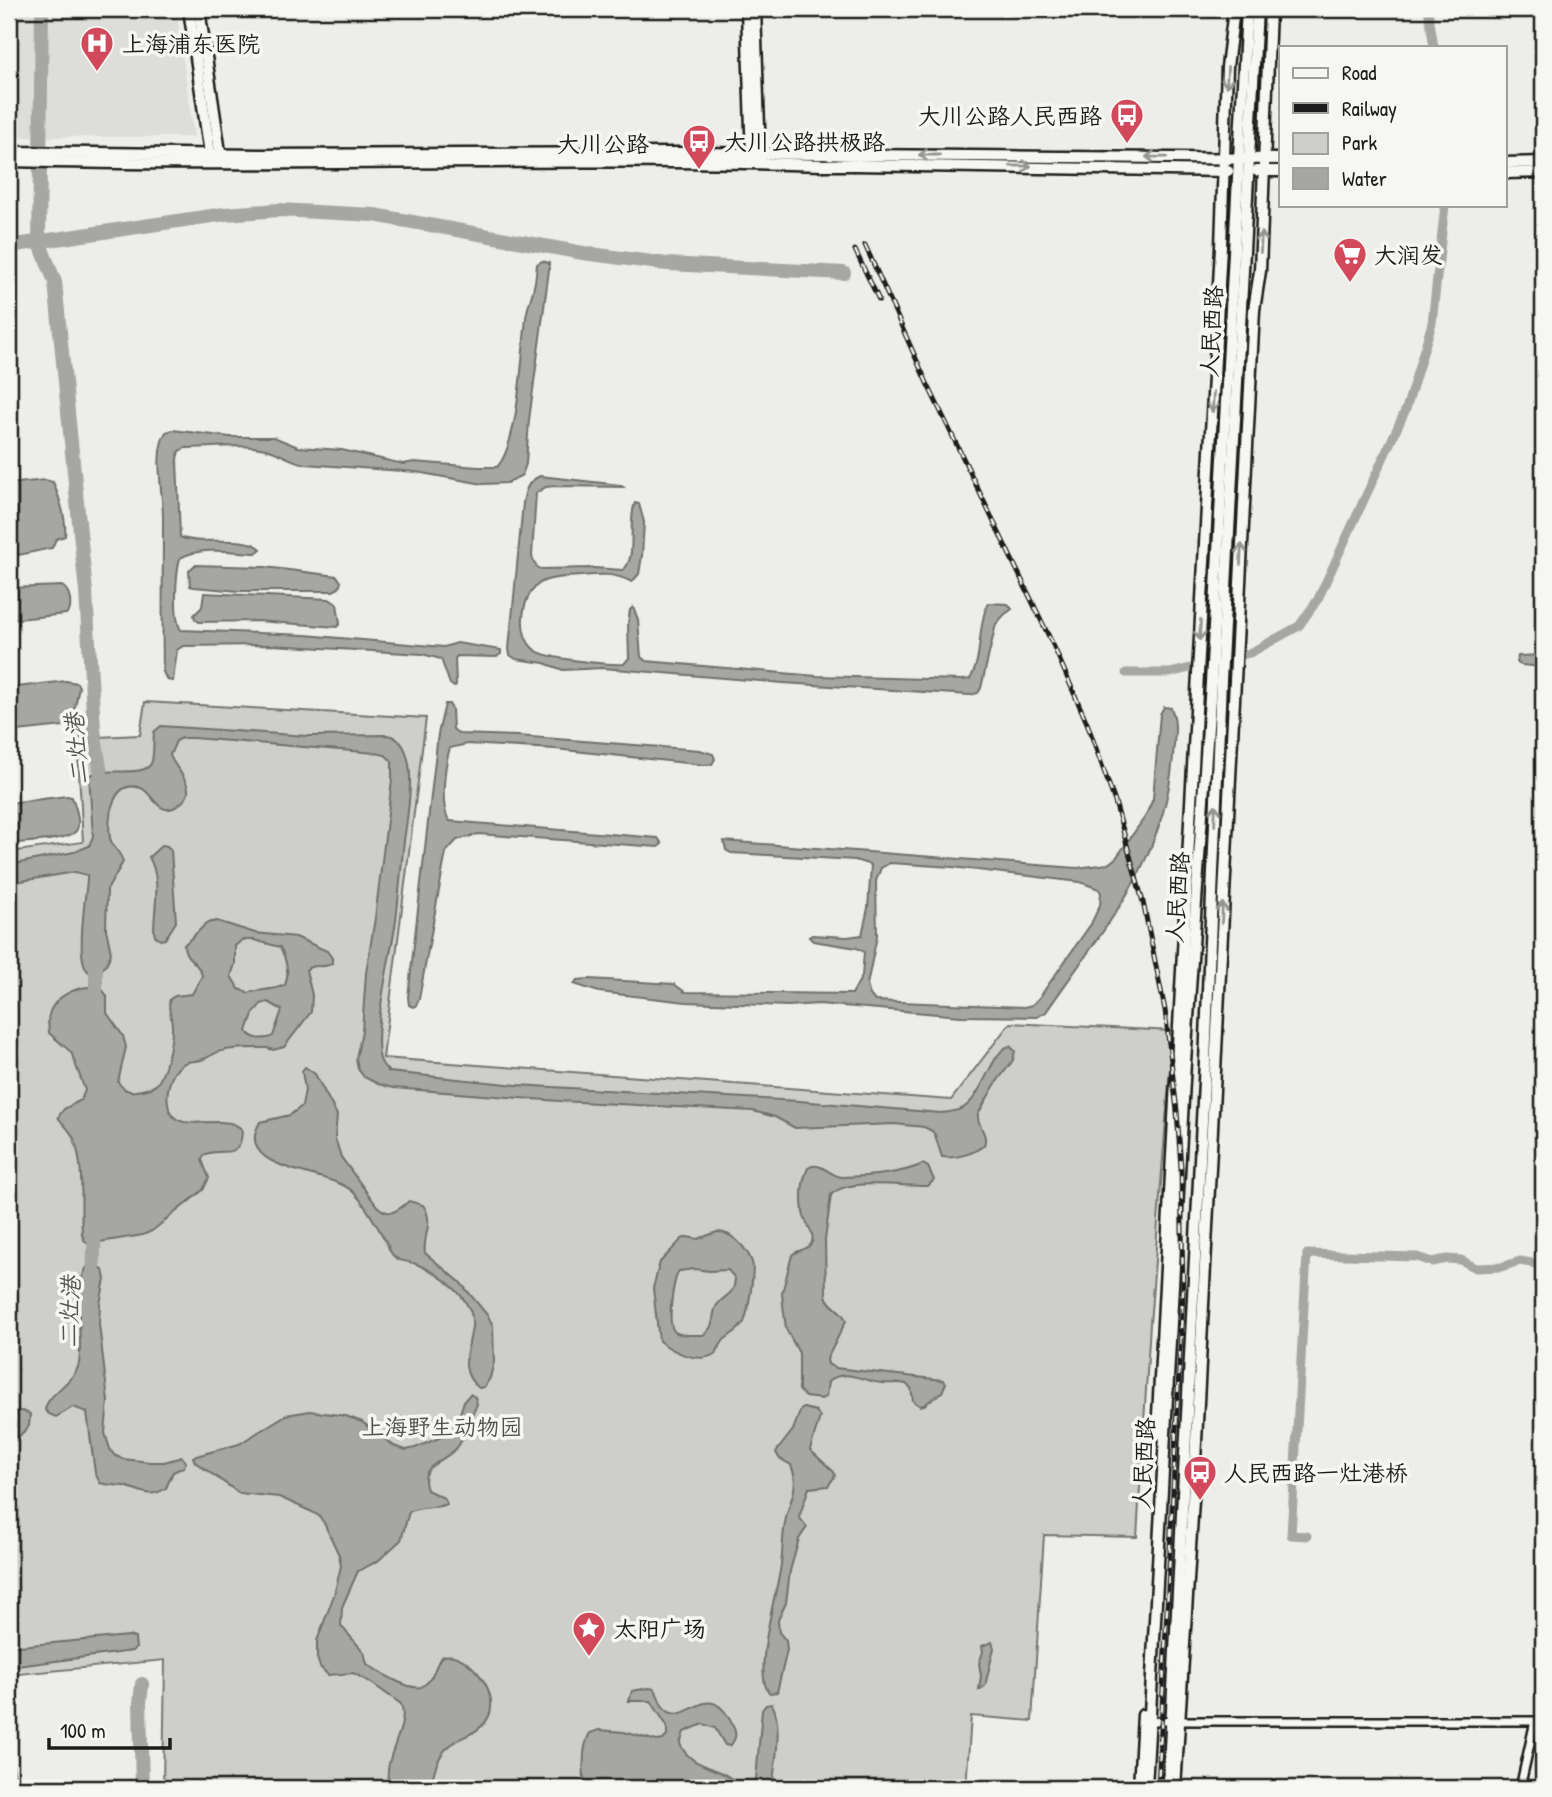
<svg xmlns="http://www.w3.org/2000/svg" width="1552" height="1797" viewBox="0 0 1552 1797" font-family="'Patrick Hand','LXGW WenKai TC',sans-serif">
  <rect width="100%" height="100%" fill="#edede9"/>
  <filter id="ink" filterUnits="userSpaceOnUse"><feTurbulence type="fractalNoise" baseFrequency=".0143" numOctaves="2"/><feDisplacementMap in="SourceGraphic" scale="14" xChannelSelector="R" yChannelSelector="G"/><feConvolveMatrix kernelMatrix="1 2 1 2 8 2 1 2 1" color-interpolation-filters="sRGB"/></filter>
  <g filter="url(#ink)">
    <polygon fill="#ddddda" points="9,9 176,9 194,137 9,137"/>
    <polygon fill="#cececb" stroke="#757574" stroke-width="2" points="145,702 426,718 383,1058 951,1100 1010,1023 1173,1031 1150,1324 1137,1537 1044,1535 1032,1721 971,1716 966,1788 163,1788 165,1660 9,1675 9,852 83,842 77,738 140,735"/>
    <g fill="#a6a6a3" stroke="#6f6f6d" stroke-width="2" fill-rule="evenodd">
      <path d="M542 261 549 263V270L529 420 526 464 522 475 507 483 483 484 416 472 305 464C290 461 282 454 269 450 245 443 210 448 185 448L179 451 177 459 180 537C200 546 247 534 261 549L256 553C232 552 202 546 180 558 176 573 173 618 181 630L305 635 444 647 457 643 501 650V654L496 657 457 656 455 659 456 685 454 687 450 684 441 659 422 654 272 645 183 646 177 650 173 681 167 680 163 672C162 620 163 569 163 517 163 493 153 452 166 432L173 430 230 437H274L298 447 342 450 403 464 414 462 478 467H497C519 444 522 351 526 318 527 307 532 297 534 286 536 279 536 272 537 264Z"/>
      <path d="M540 476 620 485 623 487 555 486 546 487 536 493 532 556 534 563 539 569 594 568 623 570C638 558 627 522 635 503L639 504 644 522 642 556 639 574 632 582C614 573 602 574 581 576 570 577 554 577 544 581 521 590 515 636 535 650 546 659 609 665 624 664L629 658 628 623 630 610 633 607 638 620 641 657 646 661 817 676 963 680 970 679C983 658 977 626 988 603L1008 604 1012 609 1004 615 996 624 981 688 978 693 970 695 783 683 603 668 563 670 544 663 516 659 510 655 509 649 523 503C525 490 528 481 540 476Z"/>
      <path d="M45 480 53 482C59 496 67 520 65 536L56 539 52 548 9 557V484Z"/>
      <polygon points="195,565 265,567 337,576 341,582 339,588 333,591 239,591 194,587 190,586 189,571"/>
      <path d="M62 586C70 591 71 600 70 609L66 614 9 620V588Z"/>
      <polygon points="204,593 329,599 337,604 340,623 337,627 257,621 199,622 195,619 194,615 202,607"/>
      <polygon points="1543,655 1543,667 1521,665 1517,663 1518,656"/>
      <polygon points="66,681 77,683 79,687 72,722 64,726 9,732 9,688"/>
      <path d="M445 704H449L452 709 453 729 459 734 518 736 700 750 713 754 715 759 712 764 705 765 555 749 467 744 450 748C445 763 439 809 450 821L658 838 662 844 658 847 478 834 457 840 446 852 419 999 416 1006 413 1007 409 1005 408 997 438 734Z"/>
      <path d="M1164 707 1171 708C1178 722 1174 740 1173 756 1165 863 1103 928 1046 1012L1037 1017 961 1016 819 1004 788 1006 686 1002 599 992 574 984 577 980 590 979 674 984 685 992 852 994 862 976 864 952 857 948 813 941 809 937 812 935 847 937 862 935 868 908 871 865 855 860 731 853 726 850 724 841 1077 868 1108 864 1116 858 1145 817 1153 799 1160 714ZM890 863 952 867 1080 882 1099 889 1101 893 1100 905 1091 924 1039 998 1032 1005 1024 1007 875 1001 870 995 867 985 877 936 876 881 881 868Z"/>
      <path d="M161 726 308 736 387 735C423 740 407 817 404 841 401 868 399 895 396 921 391 954 372 1031 380 1059 382 1065 385 1068 389 1072L517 1085 799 1101 941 1113C948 1112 956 1112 963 1108 983 1097 992 1049 1010 1046L1015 1051 1013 1060 996 1083 978 1114C976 1126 989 1133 984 1145 974 1154 955 1159 942 1157L935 1135 932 1131 924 1127 894 1124 795 1128 775 1117 753 1111 559 1101 393 1088 378 1084 364 1077 358 1069 356 1058 362 1031 366 973 375 918 392 780V761L385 755 376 753 193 738H182L176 741 170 755C174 767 187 777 188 789 189 794 185 800 181 803 159 822 153 792 141 788 112 778 107 819 110 838 112 848 121 852 123 862L107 890 106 929 111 953C109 959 106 967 100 971 67 990 89 883 87 875L75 872 9 883V865L74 852 89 846 93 836 89 776C105 765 147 780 152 761 154 752 153 742 154 732Z"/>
      <path d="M67 796 72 797C75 805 82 823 76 831 69 841 22 842 9 844V803Z"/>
      <path d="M162 845 167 846 171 850 176 922 165 939 160 940 155 936 154 931C154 906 162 880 149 857Z"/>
      <path d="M217 921 255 933 296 937 327 951 332 958V963C325 970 314 962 306 970L312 995 311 1012 284 1047 273 1050 267 1048C252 1048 233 1047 218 1052 213 1054 209 1057 204 1059 197 1062 189 1060 183 1064 169 1073 165 1094 169 1109 177 1137 227 1110 242 1130 241 1163 223 1146 204 1155L202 1160 209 1178 203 1190 152 1231 143 1235 88 1244 84 1240 82 1234C80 1204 85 1168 74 1139 70 1129 63 1125 58 1117L64 1109 81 1100 85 1090 71 1052 49 1033C49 1028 47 1020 49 1015 54 995 83 982 102 989L107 996V1013L123 1036 126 1047 118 1082C123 1089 127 1092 136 1091 143 1090 152 1089 157 1084 165 1074 173 1039 172 1026 172 1016 167 1010 170 999L175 996 192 994 202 976C200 962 184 960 184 945L207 923ZM242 940H254L280 947C286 958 290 974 285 985 273 991 260 989 248 993L239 989 231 976 235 964V946ZM268 1002 282 1010 273 1036C266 1040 251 1040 247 1031L253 1014 261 1004Z"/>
      <path d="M305 1067 315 1074 337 1115 335 1138 341 1157 377 1206C390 1218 397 1211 409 1201L423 1205C435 1222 422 1237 425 1253L460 1282 488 1316 493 1326 494 1362 490 1378 484 1387 479 1388C449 1366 482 1333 469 1308 459 1288 436 1272 416 1264 409 1261 401 1262 396 1258 389 1254 389 1246 385 1240 377 1226 364 1201 352 1191 330 1170 231 1172 260 1122L290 1115 302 1106 305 1090 302 1071Z"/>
      <path d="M923 1164 928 1167 934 1180 928 1186C904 1187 848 1177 831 1195L825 1240 826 1295C829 1308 843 1309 846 1321L827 1359 828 1364 835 1368 943 1380 946 1383 942 1392 924 1405 920 1406 913 1401 911 1388 906 1384C898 1382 890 1384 882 1383 863 1382 845 1367 828 1382L826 1397 821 1399 805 1397 799 1390V1353L786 1329 783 1305 782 1293 792 1255C797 1250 807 1250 811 1244 817 1234 804 1223 803 1212 801 1197 801 1182 808 1168 821 1160 829 1176 842 1177 866 1177 901 1174 923 1164Z"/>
      <path d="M717 1232C732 1231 747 1249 752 1262 755 1271 748 1313 744 1322 740 1330 731 1334 724 1340 721 1344 718 1349 715 1354 697 1364 674 1352 659 1341L653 1288 660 1262 682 1239 687 1237 698 1239ZM694 1269 709 1271 728 1270 735 1278C734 1297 726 1293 717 1305 710 1316 718 1324 703 1335 696 1335 680 1336 675 1332 666 1326 673 1278 679 1271Z"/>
      <path d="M91 1262 103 1270 105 1279 100 1304 99 1324 108 1401 105 1433 110 1449 114 1455 123 1459 150 1462H164L182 1457 186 1462 184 1467 173 1472 166 1488C149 1500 140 1489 123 1486 115 1485 108 1485 100 1483L95 1473 87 1412 73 1407 56 1417 49 1414 45 1410C47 1393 76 1382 79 1363 84 1334 69 1285 91 1262Z"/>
      <path d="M470 1394 475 1397 477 1404C471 1417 466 1432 459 1445 448 1462 417 1463 427 1490L444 1498 447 1504C436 1509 424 1505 409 1512L401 1540 378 1561 358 1571 342 1607 341 1626 364 1652 367 1664C377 1671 412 1693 423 1686 433 1680 435 1666 441 1657 452 1653 461 1658 470 1665 491 1684 503 1714 474 1732 464 1737 454 1741 446 1749 437 1758 433 1775 430 1788H389C381 1756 410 1729 401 1704L370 1682 353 1673 328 1675 320 1667 317 1658V1641L334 1595 341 1566 339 1555 324 1523 319 1516 310 1511 279 1497 239 1493 195 1462 193 1457 239 1444 286 1415 310 1411 346 1416 362 1422 394 1446 406 1450 415 1448 451 1433 457 1423 464 1401Z"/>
      <path d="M804 1408 816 1411 820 1417 810 1450 834 1472 835 1476 828 1486 809 1488 799 1517 807 1527 799 1539 790 1571 786 1603 778 1620 779 1632 786 1641 787 1650 777 1692 770 1693C752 1678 776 1594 780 1571 783 1555 782 1539 785 1523 788 1501 801 1488 791 1465L779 1458 776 1452 793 1430 801 1409Z"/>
      <polygon points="22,1411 30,1414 29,1426 9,1447 9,1417 15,1412"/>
      <polygon points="128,1636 135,1638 136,1648 132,1651 9,1667 9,1647"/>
      <polygon points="992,1642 994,1648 985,1686 979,1690 981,1676 979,1663 983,1652 982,1646"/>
      <path d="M649 1688 655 1689C659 1697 660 1707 669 1712 690 1723 710 1676 733 1726 737 1734 736 1739 730 1746L725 1745 715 1728 703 1724 684 1732 680 1744C688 1762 704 1765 720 1772 729 1776 736 1782 744 1788H584C584 1771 581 1748 590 1733L599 1730 624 1732 657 1741 663 1740 667 1736V1726L651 1701H629L632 1691Z"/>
      <path d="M772 1704C783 1723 775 1766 772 1788H751L756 1779 762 1710 766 1705Z"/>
      <polygon points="9,1745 10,1748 17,1788 9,1787"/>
    </g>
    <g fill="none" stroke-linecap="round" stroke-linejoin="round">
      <g stroke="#a6a6a3" stroke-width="9">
        <polyline points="1428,9 1434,47"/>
        <polyline points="1126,673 1170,673 1250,653 1299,626 1318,599 1406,409 1432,323 1445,205"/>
        <polyline points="1307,1536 1291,1535 1307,1254 1417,1257 1432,1262 1447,1259 1461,1260 1476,1268 1501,1267 1520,1261 1543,1265"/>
      </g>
      <g stroke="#a6a6a3" stroke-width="14">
        <polyline points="42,9 39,241 55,282 86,592 94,729 103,788"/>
        <polyline points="9,246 225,214 279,210 374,215 583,253 667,264 844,273"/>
        <polyline points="96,955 96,1004"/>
        <polyline points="93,1281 95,1224"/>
        <polyline points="142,1788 140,1703 142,1684"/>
      </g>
      <defs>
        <g id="street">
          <polyline points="1147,1721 1543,1721"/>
          <polyline points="1520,1788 1535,1721"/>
        </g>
        <g id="secondary">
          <polyline points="189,9 211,161"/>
          <polyline points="199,9 221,159"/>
          <polyline points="747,9 752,159"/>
          <polyline points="755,9 760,158"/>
          <polyline points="9,152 260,155 683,153 821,154"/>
          <polyline points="853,155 1281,159"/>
          <path d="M9 161C280 168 552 156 823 165"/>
          <polyline points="1505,163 1543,162"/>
          <polyline points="855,165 1228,171"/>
          <polyline points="1257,171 1281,171"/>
          <polyline points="1505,173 1543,172"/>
          <polyline points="1157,1434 1221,247 1227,67 1234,9"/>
          <polyline points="1139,1788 1143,1715"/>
          <polyline points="1146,1788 1185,1062 1211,683 1247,9"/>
          <polyline points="1168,1788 1205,1062 1221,681 1257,9"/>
          <polyline points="1175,1788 1193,1500 1254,310 1260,271 1270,9"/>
        </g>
      </defs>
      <use href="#street" stroke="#1c1c1c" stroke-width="12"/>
      <use href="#secondary" stroke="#1c1c1c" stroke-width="15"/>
      <use href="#street" stroke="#f6f6f2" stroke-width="7"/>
      <use href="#secondary" stroke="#f6f6f2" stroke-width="10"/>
      <defs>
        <g id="rail">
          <polyline points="865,245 927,383 1054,647 1087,723 1115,802 1143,902 1165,1010 1177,1111 1181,1168 1183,1291 1158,1788"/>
          <polyline points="855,250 879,300"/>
        </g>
      </defs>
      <use href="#rail" stroke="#1c1c1c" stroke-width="5"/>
      <use href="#rail" stroke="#f6f6f2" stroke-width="2.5" stroke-dasharray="8" stroke-linecap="butt"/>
      <defs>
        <g id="secondary-bridge">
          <polyline points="821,154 853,155"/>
          <polyline points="823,165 855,165"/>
        </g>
      </defs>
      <use href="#secondary-bridge" stroke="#1c1c1c" stroke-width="15" stroke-linecap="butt"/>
      <use href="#secondary-bridge" stroke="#f6f6f2" stroke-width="10"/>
    </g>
    <defs><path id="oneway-shaft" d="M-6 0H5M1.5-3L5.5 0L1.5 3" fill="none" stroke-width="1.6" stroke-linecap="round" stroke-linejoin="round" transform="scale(1.75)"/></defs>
    <g stroke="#949492">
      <use href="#oneway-shaft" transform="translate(1227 77) rotate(93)"/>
      <use href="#oneway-shaft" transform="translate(929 155) rotate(-180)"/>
      <use href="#oneway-shaft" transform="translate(1156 157) rotate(-179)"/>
      <use href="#oneway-shaft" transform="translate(1021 166)"/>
      <use href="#oneway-shaft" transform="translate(1261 242) rotate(-87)"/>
      <use href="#oneway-shaft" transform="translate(1213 402) rotate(93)"/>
      <use href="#oneway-shaft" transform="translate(1241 554) rotate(-87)"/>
      <use href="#oneway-shaft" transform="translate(1200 630) rotate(93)"/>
      <use href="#oneway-shaft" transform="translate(1215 815) rotate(-88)"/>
      <use href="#oneway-shaft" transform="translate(1222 913) rotate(-87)"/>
    </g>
  </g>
  <defs>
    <symbol id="hospital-pin" viewBox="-11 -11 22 30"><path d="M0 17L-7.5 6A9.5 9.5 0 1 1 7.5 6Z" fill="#d1495b" stroke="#f6f6f2"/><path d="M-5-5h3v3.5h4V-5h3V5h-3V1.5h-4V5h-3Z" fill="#fff"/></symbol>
    <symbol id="bus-pin" viewBox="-11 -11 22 30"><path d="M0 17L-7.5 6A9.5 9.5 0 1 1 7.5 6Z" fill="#d1495b" stroke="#f6f6f2"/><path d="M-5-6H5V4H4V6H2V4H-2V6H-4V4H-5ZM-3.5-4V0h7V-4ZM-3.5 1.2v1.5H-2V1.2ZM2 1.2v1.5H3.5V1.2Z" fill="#fff"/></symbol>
    <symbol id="supermarket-pin" viewBox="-11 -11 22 30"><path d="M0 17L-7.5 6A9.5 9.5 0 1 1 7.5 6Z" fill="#d1495b" stroke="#f6f6f2"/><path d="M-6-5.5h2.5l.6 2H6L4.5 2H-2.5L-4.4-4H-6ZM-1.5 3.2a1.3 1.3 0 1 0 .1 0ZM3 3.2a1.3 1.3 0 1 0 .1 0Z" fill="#fff"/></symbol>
    <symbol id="sight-pin" viewBox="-11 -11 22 30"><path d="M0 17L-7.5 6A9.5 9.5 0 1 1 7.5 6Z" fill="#d1495b" stroke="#f6f6f2"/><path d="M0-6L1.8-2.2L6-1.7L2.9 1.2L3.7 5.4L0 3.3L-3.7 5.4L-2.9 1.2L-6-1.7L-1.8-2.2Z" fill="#fff"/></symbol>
  </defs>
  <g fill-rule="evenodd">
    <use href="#hospital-pin" x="78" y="24" width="38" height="52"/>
    <use href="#bus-pin" x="1108" y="96" width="38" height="52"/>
    <use href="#bus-pin" x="680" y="122" width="38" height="52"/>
    <use href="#supermarket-pin" x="1331" y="235" width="38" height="52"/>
    <use href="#bus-pin" x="1181" y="1453" width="38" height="52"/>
    <use href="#sight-pin" x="570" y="1609" width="38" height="52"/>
  </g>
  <g text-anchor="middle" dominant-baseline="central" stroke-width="7" stroke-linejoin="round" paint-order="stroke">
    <g font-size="23" fill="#1c1c1c" stroke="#f6f6f2" text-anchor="start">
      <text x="122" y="43">上海浦东医院</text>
      <text x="1102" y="115" text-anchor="end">大川公路人民西路</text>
      <text x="724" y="141">大川公路拱极路</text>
      <text x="1374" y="254">大润发</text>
      <text x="1224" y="1472">人民西路一灶港桥</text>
      <text x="614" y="1628">太阳广场</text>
    </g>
    <g font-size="23" fill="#1c1c1c" stroke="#f6f6f2">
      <text x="603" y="143">大川公路</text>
      <text transform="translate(1211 331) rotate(-87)">人民西路</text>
      <text transform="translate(1177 897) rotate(-86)">人民西路</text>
      <text transform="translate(1143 1463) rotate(-87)">人民西路</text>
    </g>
    <g font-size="23" fill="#515151" stroke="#f6f6f2">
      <text x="442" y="1426">上海野生动物园</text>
    </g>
    <g font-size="24" font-style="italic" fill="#535352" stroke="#f6f6f2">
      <text transform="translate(76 749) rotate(-95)">二灶港</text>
      <text transform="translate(69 1312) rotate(-88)">二灶港</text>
    </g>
  </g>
  <rect width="1552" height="1797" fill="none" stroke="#f6f6f2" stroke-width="35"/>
  <rect x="18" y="18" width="1517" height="1762" fill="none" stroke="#1c1c1c" stroke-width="2.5" filter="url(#ink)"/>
  <rect x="1279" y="46" width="228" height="161" fill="#f6f6f2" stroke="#9f9f9c" stroke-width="2"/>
  <rect x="1293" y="68" width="35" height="10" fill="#f6f6f2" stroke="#9f9f9c" stroke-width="2"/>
  <text x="1342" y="80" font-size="21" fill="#1c1c1c">Road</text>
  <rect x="1293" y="103" width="35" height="10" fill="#1c1c1c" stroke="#9f9f9c" stroke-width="2"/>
  <text x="1342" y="116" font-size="21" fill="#1c1c1c">Railway</text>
  <rect x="1293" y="133" width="35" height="21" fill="#cececb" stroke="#9f9f9c" stroke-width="2"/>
  <text x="1342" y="150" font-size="21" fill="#1c1c1c">Park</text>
  <rect x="1293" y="168" width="35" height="21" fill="#a6a6a3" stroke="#9f9f9c" stroke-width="2"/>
  <text x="1342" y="186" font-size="21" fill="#1c1c1c">Water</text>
  <path d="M49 1738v10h121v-10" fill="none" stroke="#1c1c1c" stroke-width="3.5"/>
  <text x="60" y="1738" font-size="21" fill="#1c1c1c" stroke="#f6f6f2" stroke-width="5" paint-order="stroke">100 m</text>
</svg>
